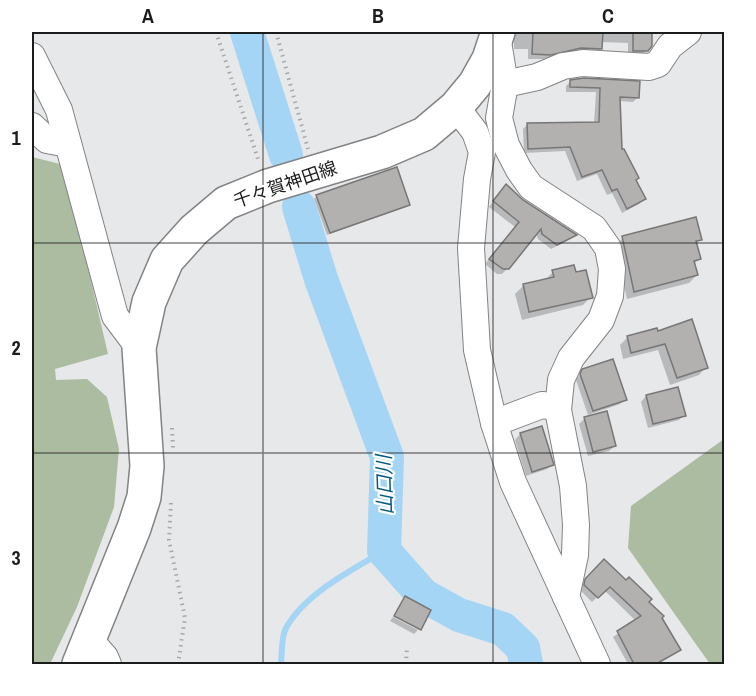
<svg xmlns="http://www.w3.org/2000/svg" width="756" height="696" viewBox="0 0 756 696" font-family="'Archivo Narrow','Noto Sans JP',sans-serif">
  <rect width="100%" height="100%" fill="#e7e8ea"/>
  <g fill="#acbca1">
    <polygon points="32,157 64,165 108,354 55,369 56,380 87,379 107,397 119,449 114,507 77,607 50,664 32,664"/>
    <polygon points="724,439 724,664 710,664 628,548 631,506"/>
  </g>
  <g fill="#0003">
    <polygon points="514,32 651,32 650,46 642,56 628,56 628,43 601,42 601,48 595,54 575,53 545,59 528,59 528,49 514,49"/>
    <polygon points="584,80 638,97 633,102 619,101 621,151 644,199 639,204 622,213 612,193 607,195 597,174 577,181 565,151 524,153 523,129 527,125 594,123 596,92 566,92 566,86 571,81"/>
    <polygon points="501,191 522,201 574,235 570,239 551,249 538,239 536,233 508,268 502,274 497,274 485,264 515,227 489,207"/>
    <polygon points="317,196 409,205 406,207 327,235 314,199"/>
    <polygon points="623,238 701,239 695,245 699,259 694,264 697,275 689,283 627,299 615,246"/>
    <polygon points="553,272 575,274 591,297 583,305 522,320 515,294 523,286 545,280"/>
    <polygon points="656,330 706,367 699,375 670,385 658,350 623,359 620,345 628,337"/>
    <polygon points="583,370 625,399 620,404 588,415 576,380"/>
    <polygon points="646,396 684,415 679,420 648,428 641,402"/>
    <polygon points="585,418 615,446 609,451 588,456 579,424"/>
    <polygon points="520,434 552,464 547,469 526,476 515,440"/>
    <polygon points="604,561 647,602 679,650 674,654 657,664 628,664 613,637 636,621 604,590 592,602 580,590 581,585"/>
    <polygon points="393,617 418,630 414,634 390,621"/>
  </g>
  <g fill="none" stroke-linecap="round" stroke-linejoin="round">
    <path stroke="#a5d5f4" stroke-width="6" d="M281 664C282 654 281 637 286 628 305 594 351 570 384 551"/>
    <g stroke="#a5d5f4" stroke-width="34">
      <polyline points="247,32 286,155"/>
      <polyline points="299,207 321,279 387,457 384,551 423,595 459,615 503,629 523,648 526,664"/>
    </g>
  </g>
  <g fill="#b3b0b0" stroke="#787676" stroke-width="1.5">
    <polygon points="533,32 603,32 602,49 581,48 551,55 532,54"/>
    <polygon points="633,32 652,32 652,46 648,51 633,51"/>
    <polygon points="584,78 640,81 639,98 620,97 622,149 624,149 639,178 636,180 646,199 627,209 617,189 612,191 602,170 582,177 570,147 528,149 527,123 599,122 600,88 570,87 570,80"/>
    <polygon points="397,167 410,205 330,233 316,195"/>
    <polygon points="506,184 523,200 577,235 557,245 542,234 541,229 509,269 503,269 489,259 519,222 493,201"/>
    <polygon points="696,217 702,240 696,241 701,259 694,261 698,275 634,292 622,236"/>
    <polygon points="574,265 576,272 586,270 593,298 529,312 523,284 554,277 552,270"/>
    <polygon points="692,319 708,368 677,378 665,344 631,353 627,336 657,328 658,331"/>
    <polygon points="613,359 627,400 593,411 580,374 582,369"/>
    <polygon points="678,387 686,416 653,424 646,395"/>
    <polygon points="607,411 616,446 593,452 584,417"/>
    <polygon points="542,426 554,465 532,472 520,433"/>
    <polygon points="604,559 626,580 629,577 652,599 649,602 664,616 662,618 681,650 656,664 634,664 617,631 641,616 610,587 598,598 584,585 585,579"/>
    <polygon points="405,596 431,610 421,630 394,616"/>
  </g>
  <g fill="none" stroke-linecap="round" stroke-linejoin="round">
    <defs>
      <g id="minor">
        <polyline points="497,36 505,84 499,118 506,145 519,170 531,187 594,228 608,248 612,269 610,296 601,320 571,358 561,380 558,410 573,486 576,525 575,555 566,597"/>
        <polyline points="32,56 59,110 115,316 139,348"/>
        <polyline points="505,84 537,77 563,66 583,63 649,67 658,64 670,46 688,32"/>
        <polyline points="456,107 475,132 482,152 477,179 471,248 477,350 494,423 513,482 597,664"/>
        <polyline points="32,126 47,140 68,144"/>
        <polyline points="494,423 542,405 550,406 558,410"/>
        <polyline points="90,640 105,657 108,664"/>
      </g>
      <polyline id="major" points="79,664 134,528 144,497 147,466 139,348 149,302 167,260 194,230 226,203 268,186 382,152 424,134 456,107 475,84 489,59 498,32"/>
    </defs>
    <use href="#minor" stroke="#828385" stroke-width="28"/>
    <use href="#major" stroke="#828385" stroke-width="36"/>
    <g stroke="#a7a8aa" stroke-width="4" stroke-dasharray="1.5 4.5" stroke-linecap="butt">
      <polyline points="216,32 259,162"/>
      <polyline points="276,32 308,149"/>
      <polyline points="172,428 173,448"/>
      <polyline points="171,503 169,540 185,618 178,664"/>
      <polyline points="406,664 407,647"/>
    </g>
    <use href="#minor" stroke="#fff" stroke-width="26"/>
    <use href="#major" stroke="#fff" stroke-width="33"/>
  </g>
  <path fill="none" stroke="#1b1c1c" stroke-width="1.5" stroke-opacity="0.55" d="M263 32V664M493 32V664M32 243H724M32 453H724"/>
  <g text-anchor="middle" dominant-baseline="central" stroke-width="4.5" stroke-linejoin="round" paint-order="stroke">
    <g font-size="18" fill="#1b1c1c" stroke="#fff">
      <text transform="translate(285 184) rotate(-19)">千々賀神田線</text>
    </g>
    <g font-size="20" font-style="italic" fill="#075c84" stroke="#fff">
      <text transform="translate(384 485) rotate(-92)">山口川</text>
    </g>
  </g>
  <rect width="756" height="696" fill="none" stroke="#ffffff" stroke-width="66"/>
  <rect x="33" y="33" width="690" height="630" fill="none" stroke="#1b1c1c" stroke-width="2"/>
  <g font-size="20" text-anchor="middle" font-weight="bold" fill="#1b1c1c">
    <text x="148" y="23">A</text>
    <text x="378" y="23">B</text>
    <text x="608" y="23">C</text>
    <text x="16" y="145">1</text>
    <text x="16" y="355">2</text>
    <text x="16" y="565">3</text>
  </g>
</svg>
